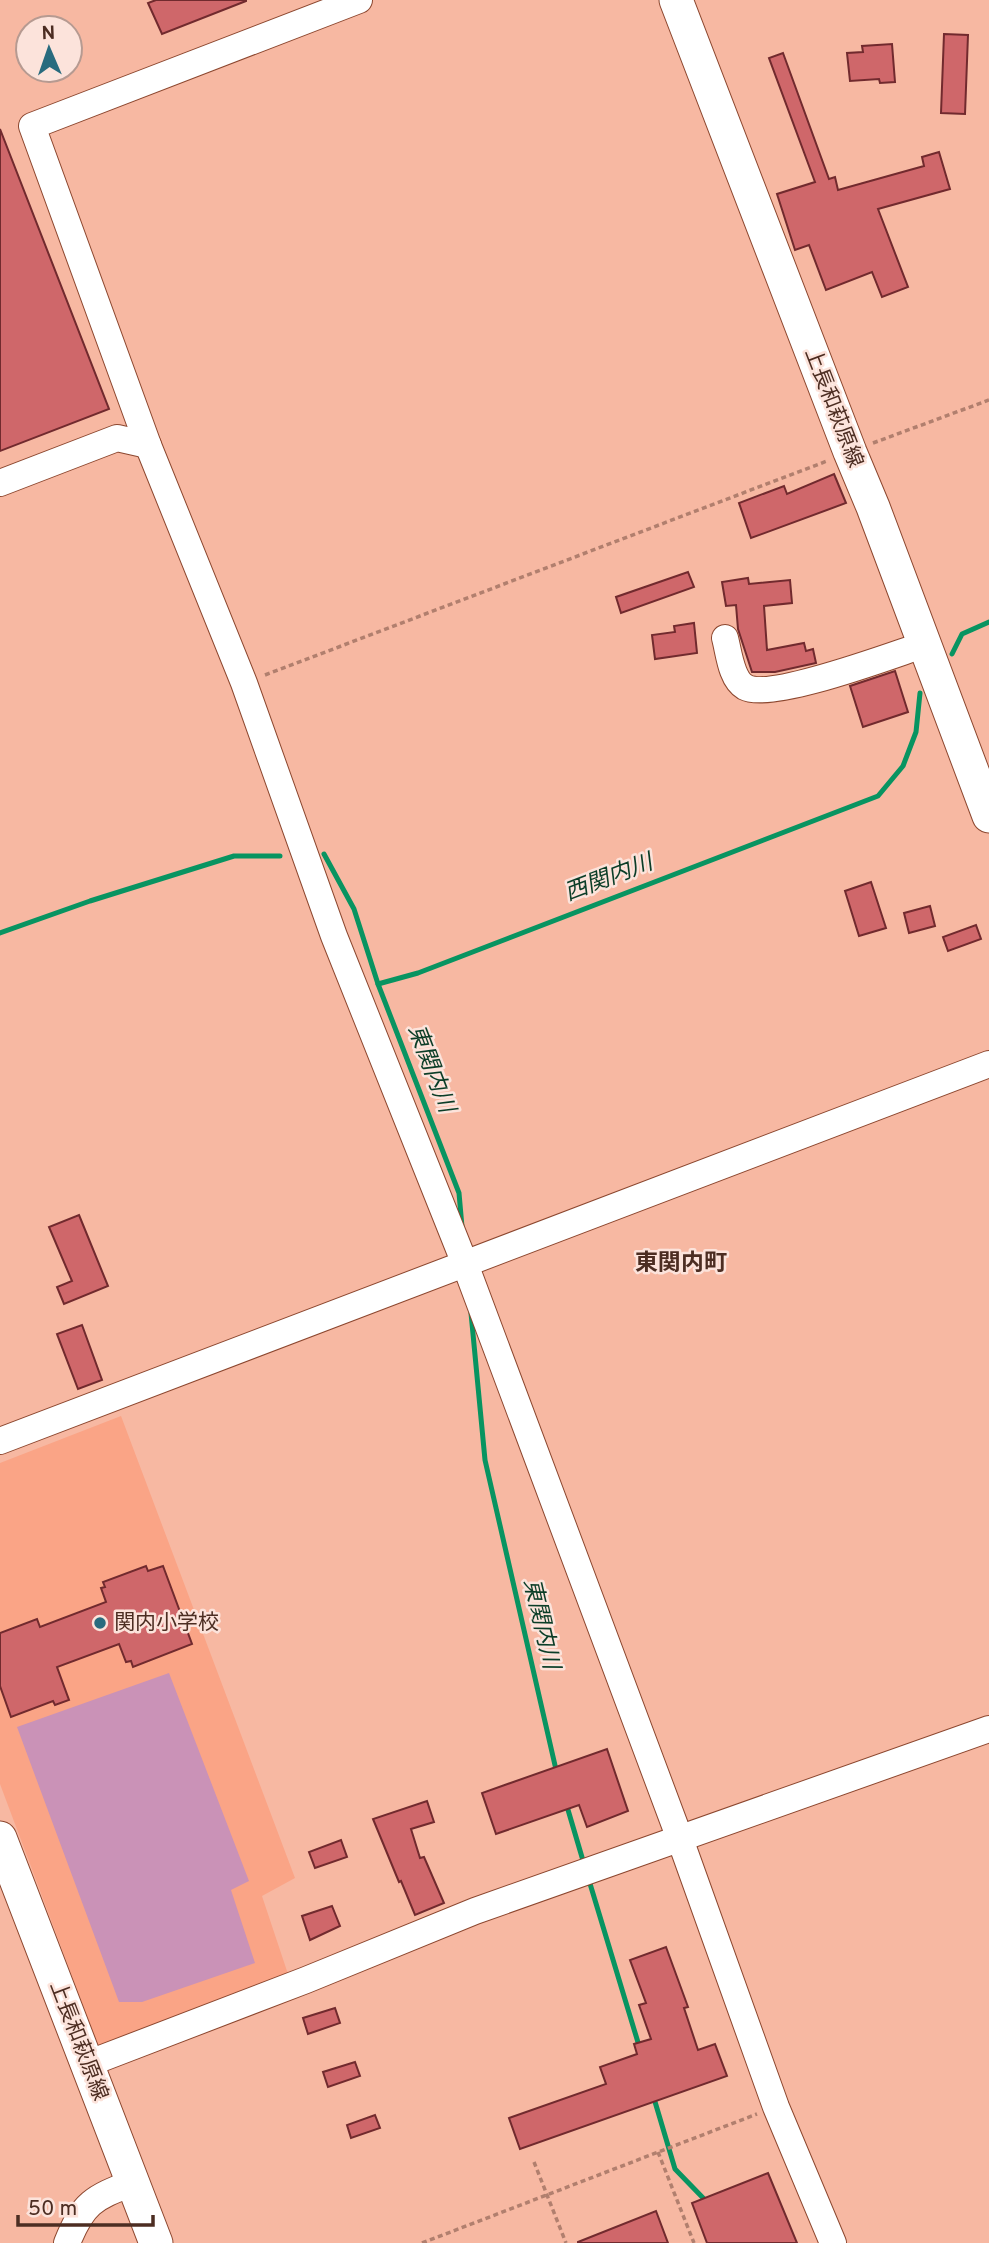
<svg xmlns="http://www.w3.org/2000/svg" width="989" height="2243" viewBox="0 0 989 2243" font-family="Overpass,'Noto Sans JP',sans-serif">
  <rect width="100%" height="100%" fill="#f7b8a2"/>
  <polygon fill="#faa486" points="121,1416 295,1878 262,1896 288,1974 99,2048 0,1784 0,1463"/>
  <polygon fill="#ca92b7" points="169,1673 249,1881 231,1890 255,1963 142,2002 119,2002 17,1727"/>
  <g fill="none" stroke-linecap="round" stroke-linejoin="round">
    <g stroke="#089461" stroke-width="5">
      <polyline points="952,654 962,634 989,622"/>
      <polyline points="324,854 354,909 378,984 459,1193 462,1227"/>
      <polyline points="0,933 90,901 234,856 280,856"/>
      <polyline points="378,984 418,973 878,796 903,766 916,732 920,693"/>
      <polyline points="471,1313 485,1460 557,1774"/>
      <polyline points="566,1803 584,1864"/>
      <polyline points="588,1877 640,2049"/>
      <polyline points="653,2095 675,2169 707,2202"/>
    </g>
  </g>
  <g fill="#cf676a" stroke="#712a2e" stroke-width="2">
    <polygon points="156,0 246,0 246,1 162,34 148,3"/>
    <polygon points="944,34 968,35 965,114 941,113"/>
    <polygon points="892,44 895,82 880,83 879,79 850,81 847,53 863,52 862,46"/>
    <polygon points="783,53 829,179 835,177 838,190 924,166 922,157 939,152 950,189 878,209 908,287 882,297 872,272 826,290 809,245 795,250 777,194 815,182 769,58"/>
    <polygon points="0,129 109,409 0,451"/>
    <polygon points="834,474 846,503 751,538 739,503 784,486 787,494"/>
    <polygon points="688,572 694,587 621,613 616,597"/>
    <polygon points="748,578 749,584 790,580 792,603 764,606 767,650 804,643 806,651 813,649 816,663 775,672 752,672 738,629 736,605 726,606 722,582"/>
    <polygon points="694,623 697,653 655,659 652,635 675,632 674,626"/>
    <polygon points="895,671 908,712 863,727 850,686"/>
    <polygon points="871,882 886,928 859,936 845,891"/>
    <polygon points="930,906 935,926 909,933 904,913"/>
    <polygon points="976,925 981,939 948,951 943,937"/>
    <polygon points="79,1215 108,1286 64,1304 57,1287 72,1281 49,1227"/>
    <polygon points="82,1325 102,1380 78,1389 57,1334"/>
    <polygon points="146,1566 148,1571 163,1566 192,1644 133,1667 131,1661 126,1662 119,1644 57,1667 69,1700 55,1705 53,1701 11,1717 0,1686 0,1633 37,1619 40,1627 106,1602 101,1588 105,1587 103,1582"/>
    <polygon points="607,1749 628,1811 587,1827 579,1805 496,1834 482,1793"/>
    <polygon points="427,1801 434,1822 411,1829 420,1858 424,1857 444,1903 415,1915 401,1881 399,1882 373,1819"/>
    <polygon points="341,1840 347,1857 315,1868 309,1852"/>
    <polygon points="332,1906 340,1926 310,1940 302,1916"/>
    <polygon points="666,1947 688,2007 684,2008 698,2050 715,2044 727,2076 520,2149 509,2118 606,2084 600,2067 637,2054 634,2044 651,2039 639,2005 646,2003 630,1960"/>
    <polygon points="335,2008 340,2023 308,2034 303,2018"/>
    <polygon points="355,2062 360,2076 328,2087 323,2072"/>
    <polygon points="375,2115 380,2128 351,2138 347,2125"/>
    <polygon points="768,2173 797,2243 707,2243 692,2203"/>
    <polygon points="656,2211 668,2243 578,2243 578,2242"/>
  </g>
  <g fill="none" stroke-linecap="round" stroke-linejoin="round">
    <defs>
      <g id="minor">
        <polyline points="359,0 32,126 148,445 244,683 334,936 465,1264 680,1839 776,2107 833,2243"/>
        <polyline points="0,483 117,438 148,445"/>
        <path d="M725 638C729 653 731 679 745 687 771 701 892 655 923 645"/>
        <polyline points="0,1441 989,1064"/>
        <polyline points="87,2064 306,1980 475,1911 989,1729"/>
        <path d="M67 2243C83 2203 93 2198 132 2183"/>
      </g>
      <g id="major">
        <polyline points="676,0 850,452 873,507 989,816"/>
        <polyline points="0,1838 156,2243"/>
      </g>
    </defs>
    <use href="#minor" stroke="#8c472f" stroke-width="28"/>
    <use href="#major" stroke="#8c472f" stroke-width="35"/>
    <g stroke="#b17f6e" stroke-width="3.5" stroke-dasharray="5 3.5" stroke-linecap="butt">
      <polyline points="873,443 989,400"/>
      <polyline points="265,675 827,461"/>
      <polyline points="658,2152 694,2243"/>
      <polyline points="534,2162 566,2243"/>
      <polyline points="422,2243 757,2114"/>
    </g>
    <use href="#minor" stroke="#fff" stroke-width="26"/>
    <use href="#major" stroke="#fff" stroke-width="33"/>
  </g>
  <circle fill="#296b7e" stroke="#fce3db" stroke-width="2.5" cx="100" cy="1623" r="7"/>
  <g text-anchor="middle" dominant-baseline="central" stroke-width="5" stroke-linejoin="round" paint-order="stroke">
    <g font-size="21" fill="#4c2d22" stroke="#fce3db">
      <text transform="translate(833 408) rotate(69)">上長和萩原線</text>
      <text transform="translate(78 2041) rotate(69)">上長和萩原線</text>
    </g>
    <g font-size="21" fill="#4c2d22" stroke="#fce3db" text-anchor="start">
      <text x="114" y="1623">関内小学校</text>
    </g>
    <g font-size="23" font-style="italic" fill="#0b3d27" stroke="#fce3db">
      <text transform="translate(609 879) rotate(-21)">西関内川</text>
      <text transform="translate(430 1069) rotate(69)">東関内川</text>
      <text transform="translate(540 1624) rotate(77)">東関内川</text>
    </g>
    <g font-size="23" font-weight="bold" fill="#4c2d22" stroke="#fce3db">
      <text x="681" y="1264">東関内町</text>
    </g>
  </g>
  <g transform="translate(49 49) rotate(358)"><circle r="33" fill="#fce3db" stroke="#b69a91" stroke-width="2"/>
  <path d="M0-5L12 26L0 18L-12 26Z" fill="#296b7e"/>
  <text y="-10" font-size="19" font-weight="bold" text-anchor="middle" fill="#4c2d22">N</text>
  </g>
  <path d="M18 2215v10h135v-10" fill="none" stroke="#4c2d22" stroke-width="3.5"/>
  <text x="28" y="2215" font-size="21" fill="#4c2d22" stroke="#fce3db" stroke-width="5" paint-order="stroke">50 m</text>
</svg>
